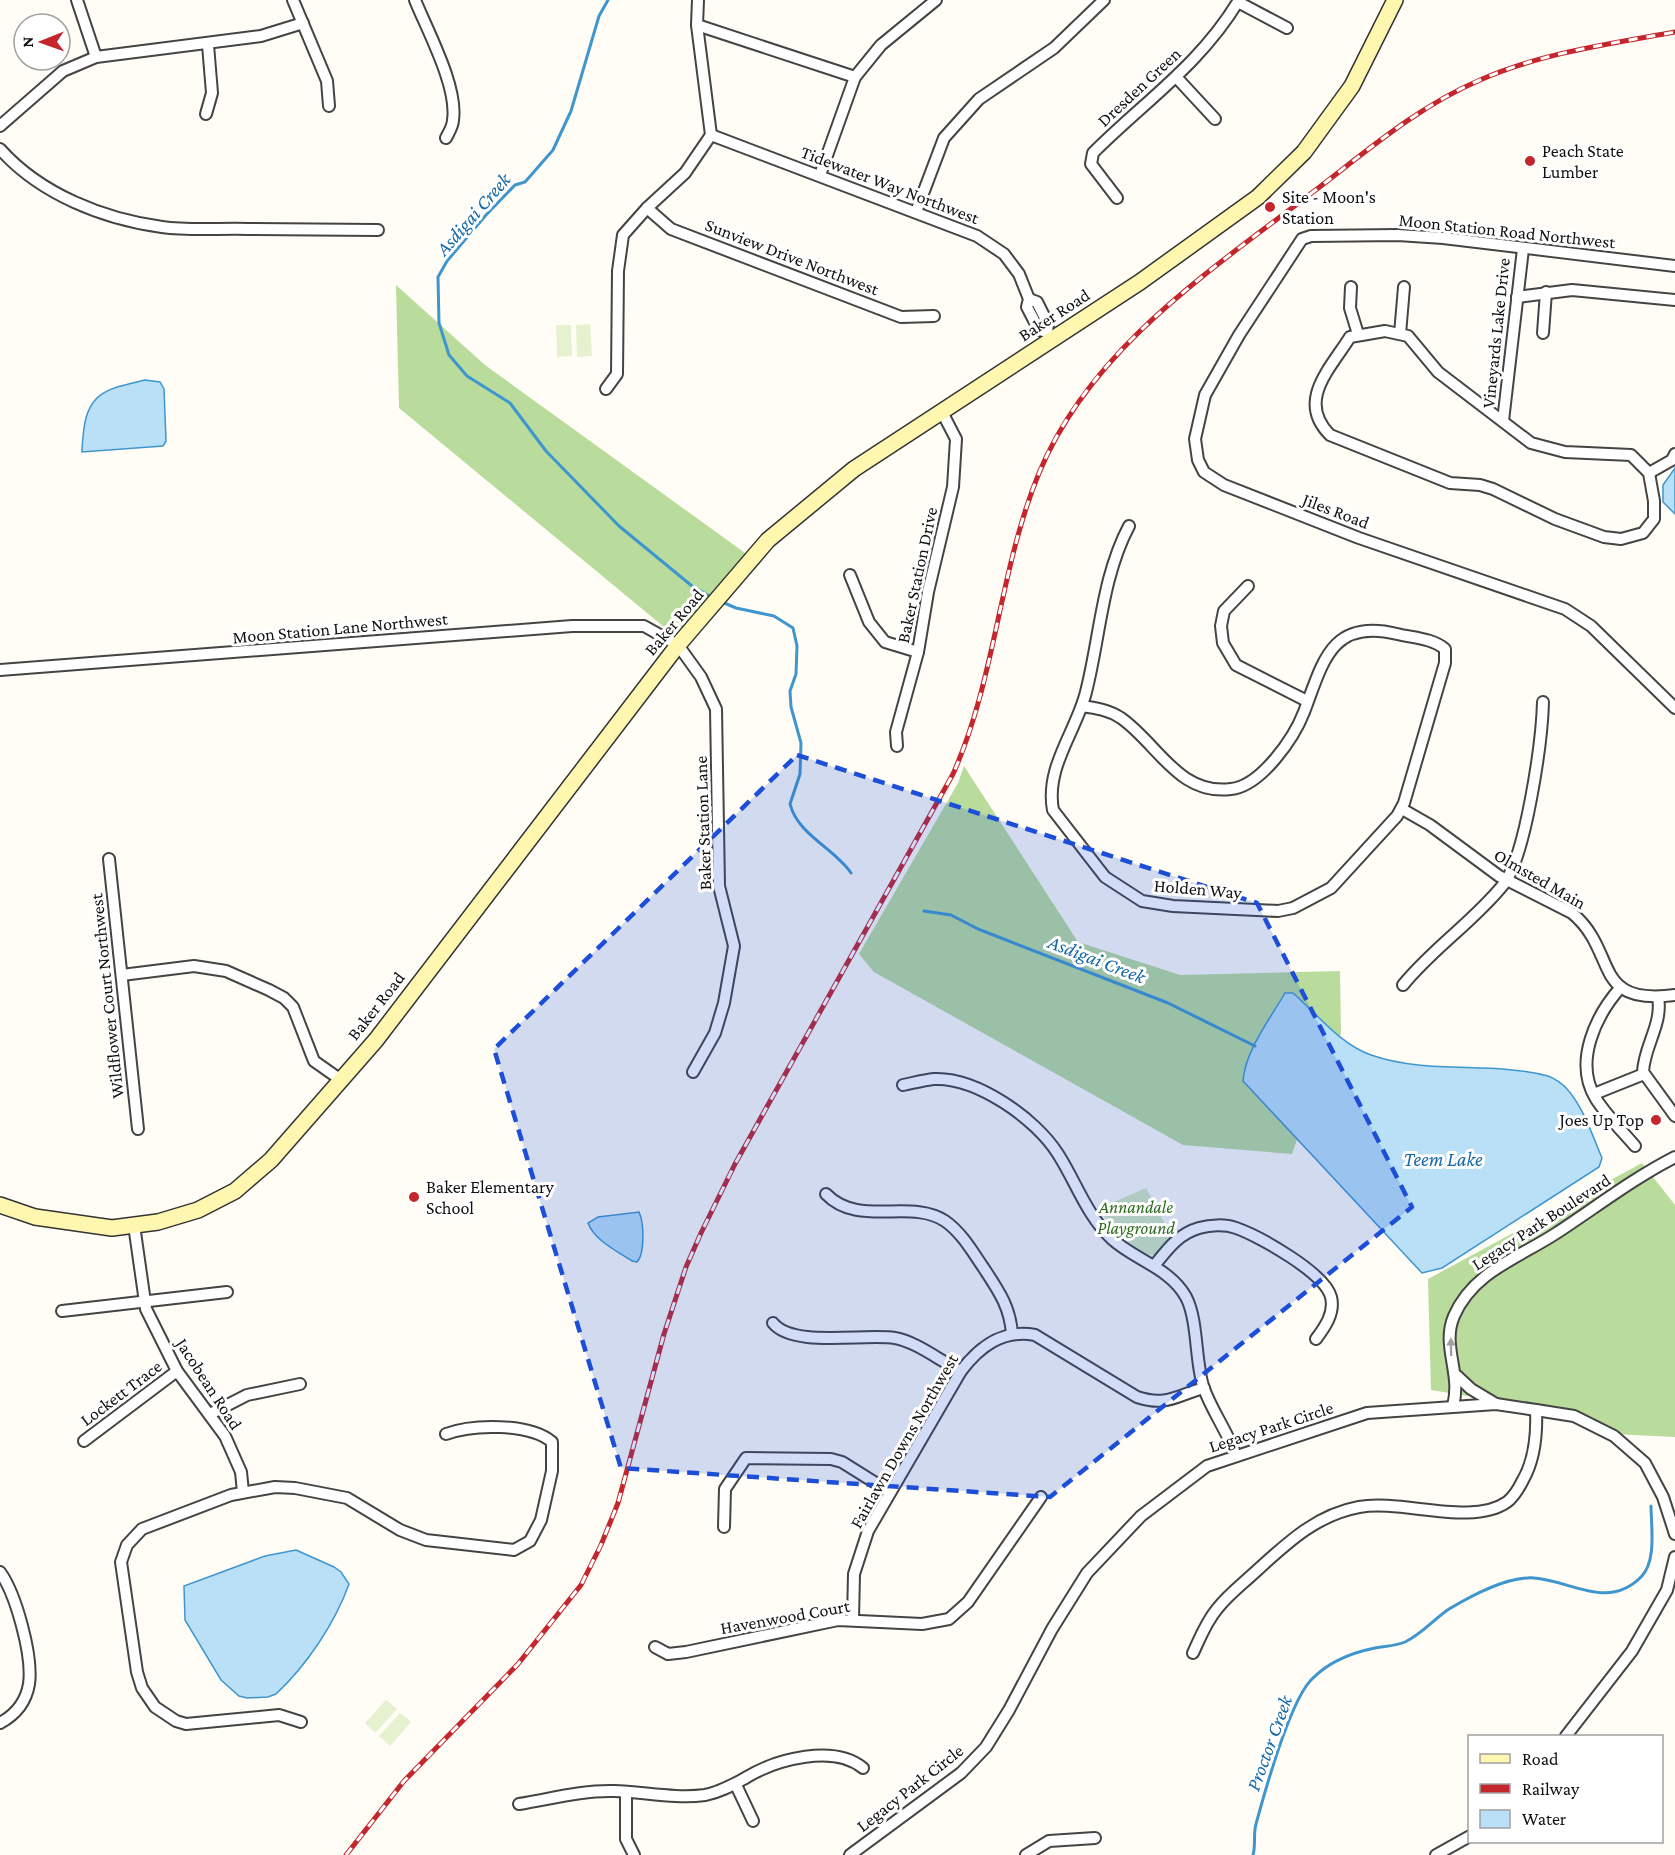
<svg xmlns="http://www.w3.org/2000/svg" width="1675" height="1855" viewBox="0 0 1675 1855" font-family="'Crimson Pro',serif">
  <rect width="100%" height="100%" fill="#fffdf5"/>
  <path fill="#d5ebbd" d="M1146 1188 1171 1235C1167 1241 1162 1250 1156 1254 1142 1262 1107 1219 1098 1209Z"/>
  <g fill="#b9dc9c">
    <polygon points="396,285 485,365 752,558 681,641 399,408"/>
    <polygon points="964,766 1078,942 1180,975 1340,971 1341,1035 1278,1061 1308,1106 1292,1154 1183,1145 874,972 859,954 958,783"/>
    <polygon points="1642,1163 1675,1205 1675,1437 1613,1434 1542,1408 1431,1390 1428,1279"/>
  </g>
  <g fill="#e6f2cf">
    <polygon points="590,324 592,356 577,357 576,325"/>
    <polygon points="556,325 571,325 572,356 557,357"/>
    <polygon points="386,1700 397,1709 375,1733 365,1723"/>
    <polygon points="400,1713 411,1722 390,1746 379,1736"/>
  </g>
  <g fill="#b9e0f7" stroke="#3f96cf" stroke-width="1.5">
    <path d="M145 380 160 382 164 389 166 441 163 446 82 452C82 444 83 436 84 428 89 390 112 388 145 380Z"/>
    <polygon points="1675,468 1675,514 1663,502 1663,485"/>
    <path d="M1285 993H1293C1317 1014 1341 1045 1371 1055 1429 1075 1490 1061 1548 1076 1554 1078 1563 1084 1567 1089 1584 1108 1592 1135 1602 1158L1599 1167 1442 1268 1422 1273 1243 1081C1245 1051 1270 1019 1285 993Z"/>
    <path d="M639 1212C644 1222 645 1254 637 1262L632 1261C617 1251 594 1240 588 1223L598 1217Z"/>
    <path d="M296 1550 334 1567 341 1572 349 1584C335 1623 307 1665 276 1694L268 1697 247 1698 239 1696 221 1680 185 1620 184 1586 265 1556Z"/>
  </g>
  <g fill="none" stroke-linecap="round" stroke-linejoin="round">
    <g stroke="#3f96cf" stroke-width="3">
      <polyline points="608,0 599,16 571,111 553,150 525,182 515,185 486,215 447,261 438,277 439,323 449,355 467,376 510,403 546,451 619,526 692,586 713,598"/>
      <path d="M722 602 736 608 774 616 793 628 797 646 796 674 790 691 791 707 801 743 800 774 790 804C798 835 834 848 851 873"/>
      <polyline points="924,911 951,915 978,929 1168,1003 1255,1046"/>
      <path d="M1253 1855C1256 1845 1253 1834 1256 1824 1265 1791 1289 1703 1311 1680 1328 1662 1350 1653 1375 1648 1385 1646 1396 1646 1405 1642 1422 1634 1434 1619 1449 1609 1471 1596 1507 1576 1534 1578 1570 1580 1607 1611 1641 1577 1657 1561 1651 1526 1651 1506"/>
    </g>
    <defs>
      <g id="street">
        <polyline points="77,0 96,57"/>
        <polyline points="293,0 327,81 329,106"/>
        <path d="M415 0C428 32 458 87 453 120 453 126 449 132 446 138"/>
        <polyline points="1238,2 1287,28"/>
        <polyline points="697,25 855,77"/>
        <polyline points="1177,78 1215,119"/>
        <polyline points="206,114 212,93 208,45"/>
        <polyline points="0,126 63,71 96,57 261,36 303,23"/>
        <polyline points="711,135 977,236 1004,254 1019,274 1029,299 1027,307 1039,330 1047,332 1051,339"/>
        <path d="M0 149C40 194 103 219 162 227 190 231 221 228 249 229 292 229 335 230 378 230"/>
        <polyline points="820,175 855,77 881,45 936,0"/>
        <path d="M1117 198 1091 164 1093 153C1145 101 1200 65 1239 0"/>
        <polyline points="647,208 671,229 901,317 934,316"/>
        <polyline points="916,212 944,138 979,99 1054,48 1104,0"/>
        <polyline points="1675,266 1443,238 1398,235 1311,236 1302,239 1239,335 1205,395 1195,439 1198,460 1204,472 1224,485 1359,538 1565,609 1591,626 1675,708"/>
        <polyline points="1351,287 1350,308 1358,334"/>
        <polyline points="1517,297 1572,290 1675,300"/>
        <polyline points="1029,299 1037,302 1048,324 1047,332"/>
        <path d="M1385 331 1408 336 1438 372 1531 443 1565 452 1631 455 1649 473 1654 501V519L1643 533 1621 539 1604 537 1555 519 1493 489 1480 485 1450 483 1330 435C1296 401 1330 369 1350 337Z"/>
        <polyline points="1543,333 1546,292"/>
        <polyline points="1400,334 1404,287"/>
        <polyline points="606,389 617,374 618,271 623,235 647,208 685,173 711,135 697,25 698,0"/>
        <polyline points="1503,421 1523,249"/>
        <polyline points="1649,473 1672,460 1675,454"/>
        <polyline points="850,575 869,622 885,642 918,652"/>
        <polyline points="1248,586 1224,611 1221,626 1223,643 1236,665 1307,701"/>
        <polyline points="0,670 572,626 644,626 678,645 701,677 716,709 719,886 734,946 724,1003 715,1033 693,1072"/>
        <path d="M1082 706C1096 708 1109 710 1121 718 1158 744 1179 796 1231 789 1261 786 1294 738 1304 712 1323 662 1331 618 1397 634 1413 638 1432 638 1445 649V663L1404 803 1397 816 1331 888 1293 908 1278 911 1173 906 1142 901 1105 877 1053 810C1045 767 1076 732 1086 692 1100 637 1102 577 1129 526"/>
        <polyline points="897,746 896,732 918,652 928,592 953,487 956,439 942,412"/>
        <path d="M1402 809 1430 825 1499 876 1572 913C1619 952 1590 1006 1675 995"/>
        <polyline points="109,859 138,1129"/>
        <polyline points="122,975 194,966 226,971 269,990 284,998 293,1007 314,1061 341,1080"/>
        <path d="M1403 985C1433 948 1473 922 1503 885 1526 857 1542 740 1543 702"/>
        <path d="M1621 987C1596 1015 1573 1062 1596 1099 1607 1116 1622 1131 1635 1146"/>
        <path d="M1658 997C1663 1024 1644 1046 1643 1072L1675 1116"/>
        <path d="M903 1085C913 1083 924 1080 934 1079 977 1077 1036 1119 1058 1154 1076 1182 1087 1216 1112 1239 1135 1260 1170 1268 1186 1297 1198 1320 1195 1359 1203 1386 1211 1410 1228 1432 1236 1456"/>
        <polyline points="1594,1094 1644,1074"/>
        <path d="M826 1194C859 1228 910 1198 945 1221 961 1232 972 1251 983 1267 998 1290 1010 1306 1012 1334"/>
        <polyline points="134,1225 146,1309 177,1371 225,1436 241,1472 243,1492"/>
        <path d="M1154 1266C1167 1250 1178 1234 1199 1228 1210 1225 1225 1224 1236 1228 1259 1236 1325 1273 1331 1297 1335 1313 1325 1327 1316 1339"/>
        <polyline points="62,1311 227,1292"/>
        <path d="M773 1323C793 1348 865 1333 895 1338 917 1342 940 1361 961 1371"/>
        <polyline points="1457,1376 1471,1389 1496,1404"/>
        <path d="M1453 1406C1462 1373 1441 1346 1454 1316 1473 1272 1518 1258 1555 1234 1595 1208 1632 1179 1675 1157"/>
        <polyline points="210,1414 247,1395 300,1384"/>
        <polyline points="84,1441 177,1371"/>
        <polyline points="724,1527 725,1489 746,1458 831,1459 842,1462 890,1492"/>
        <path d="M0 1572C16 1594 33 1656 29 1684 26 1702 15 1715 0 1723"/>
        <path d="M853 1619 854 1574 868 1531 961 1371C980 1346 1003 1329 1035 1335L1137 1397C1167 1407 1177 1395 1204 1388"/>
        <polyline points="655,1647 668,1654 686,1652 838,1620 922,1624 949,1619 968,1602 1041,1497"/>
        <path d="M1193 1653C1200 1638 1206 1622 1217 1609 1227 1596 1241 1585 1253 1574 1285 1545 1315 1515 1359 1507 1402 1499 1471 1527 1507 1502 1514 1497 1519 1488 1523 1480 1535 1459 1537 1433 1536 1410"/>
        <path d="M301 1722 279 1715 186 1724 176 1721 155 1707 142 1688 137 1672 121 1562 127 1545 142 1529 231 1495 275 1487 295 1488 347 1498 400 1530 426 1540 514 1550 530 1541 541 1520 552 1471V1442C529 1423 473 1424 446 1434"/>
        <polyline points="1566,1736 1632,1651 1667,1590 1675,1557"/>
        <polyline points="736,1785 753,1821"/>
        <polyline points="626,1792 626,1839 634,1855"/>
        <path d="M519 1804C550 1799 583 1790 614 1791 644 1792 676 1799 705 1795 721 1792 734 1784 747 1777 777 1759 834 1744 863 1768"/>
        <polyline points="850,1855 961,1773 986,1747 1009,1710 1052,1629 1087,1573 1141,1516 1207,1466 1367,1413 1496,1404 1536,1410 1574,1416 1614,1436 1645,1463 1663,1497 1675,1534"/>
        <polyline points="1026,1855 1049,1841 1095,1838"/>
        <polyline points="1436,1855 1470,1836"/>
      </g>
      <polyline id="secondary" points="0,1205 35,1217 112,1228 158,1222 198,1210 235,1191 271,1160 376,1040 678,645 768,540 854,469 1140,282 1258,197 1304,152 1352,86 1395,0"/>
    </defs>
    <use href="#street" stroke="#444" stroke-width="14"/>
    <use href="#secondary" stroke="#333" stroke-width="18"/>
    <use href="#street" stroke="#fff" stroke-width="10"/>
    <use href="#secondary" stroke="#fff6b0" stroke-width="15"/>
    <defs>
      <path id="rail" d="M346 1855 404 1781 518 1664 581 1585 601 1545 618 1503 664 1334 686 1267 701 1233 735 1164 953 774C996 678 999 570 1039 473 1091 348 1210 271 1313 192 1367 151 1417 107 1480 80 1541 53 1609 44 1675 32"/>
    </defs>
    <use href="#rail" stroke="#c4262e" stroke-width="5"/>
    <use href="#rail" stroke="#fff" stroke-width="3" stroke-dasharray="9" stroke-linecap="butt"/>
  </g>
  <defs><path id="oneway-solid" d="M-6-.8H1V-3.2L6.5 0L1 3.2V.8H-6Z" transform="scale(1.5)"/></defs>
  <use fill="#a0a0a0" href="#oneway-solid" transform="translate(1451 1347) rotate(-91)"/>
  <path fill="#1d4ed8" fill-opacity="0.2" stroke="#1d4ed8" stroke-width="4.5" stroke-dasharray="12 8" stroke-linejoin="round" d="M797 755 1257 903 1412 1207 1050 1497 621 1468 494 1049Z"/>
  <g fill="#c4262e" stroke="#fff" stroke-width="2">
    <circle cx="1530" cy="161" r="6"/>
    <circle cx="1270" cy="207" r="6"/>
    <circle cx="1656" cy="1120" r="6"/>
    <circle cx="414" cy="1197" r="6"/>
  </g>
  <g text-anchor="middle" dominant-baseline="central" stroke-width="6" stroke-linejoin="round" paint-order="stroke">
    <g font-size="18" fill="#111" stroke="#fff">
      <text transform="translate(1139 87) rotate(-43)">Dresden Green</text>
      <text transform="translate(890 185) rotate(21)">Tidewater Way Northwest</text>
      <text transform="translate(1507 231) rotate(6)">Moon Station Road Northwest</text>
      <text transform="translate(792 257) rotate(21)">Sunview Drive Northwest</text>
      <text transform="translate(1054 315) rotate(-33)">Baker Road</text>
      <text transform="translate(1496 333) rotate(-84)">Vineyards Lake Drive</text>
      <text transform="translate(1336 511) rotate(21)">Jiles Road</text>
      <text transform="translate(917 575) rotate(-78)">Baker Station Drive</text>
      <text transform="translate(674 622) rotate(-50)">Baker Road</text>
      <text transform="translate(340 628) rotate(-5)">Moon Station Lane Northwest</text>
      <text transform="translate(703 823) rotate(-92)">Baker Station Lane</text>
      <text transform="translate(1540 879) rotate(30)">Olmsted Main</text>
      <text transform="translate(1198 889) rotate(5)">Holden Way</text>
      <text transform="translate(107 996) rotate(-96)">Wildflower Court Northwest</text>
      <text transform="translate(376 1006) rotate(-52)">Baker Road</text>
      <text transform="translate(1541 1222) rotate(-33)">Legacy Park Boulevard</text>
      <text transform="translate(209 1384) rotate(57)">Jacobean Road</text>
      <text transform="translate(121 1393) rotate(-37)">Lockett Trace</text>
      <text transform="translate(1271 1427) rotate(-18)">Legacy Park Circle</text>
      <text transform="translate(904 1441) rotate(-60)">Fairlawn Downs Northwest</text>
      <text transform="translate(785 1617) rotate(-10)">Havenwood Court</text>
      <text transform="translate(910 1788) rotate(-38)">Legacy Park Circle</text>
    </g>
    <g font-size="18" fill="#111" stroke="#fff" text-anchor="start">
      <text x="1542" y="151">Peach State<tspan x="1542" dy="21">Lumber</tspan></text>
      <text x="1282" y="197">Site - Moon's<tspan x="1282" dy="21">Station</tspan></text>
      <text x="1644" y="1120" text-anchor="end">Joes Up Top</text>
      <text x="426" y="1187">Baker Elementary<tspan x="426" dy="21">School</tspan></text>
    </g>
    <g font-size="18" font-style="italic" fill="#2f6b1f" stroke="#fff">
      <text x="1136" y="1207">Annandale<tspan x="1136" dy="21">Playground</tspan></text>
    </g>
    <g font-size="20" font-style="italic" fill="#1768a6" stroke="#fff">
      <text transform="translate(473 214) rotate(-49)">Asdigai Creek</text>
      <text transform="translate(1097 959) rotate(21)">Asdigai Creek</text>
      <text x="1443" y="1159">Teem Lake</text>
      <text transform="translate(1269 1743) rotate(-70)">Proctor Creek</text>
    </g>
  </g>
  <rect x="1468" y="1735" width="195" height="108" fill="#ffffff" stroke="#a0a0a0" stroke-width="1.5"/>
  <rect x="1480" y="1754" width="30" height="9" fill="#fff6b0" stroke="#a0a0a0" stroke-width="1.5"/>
  <text x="1522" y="1765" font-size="18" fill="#111111">Road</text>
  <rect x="1480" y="1784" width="30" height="9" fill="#c4262e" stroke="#a0a0a0" stroke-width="1.5"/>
  <text x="1522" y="1795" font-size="18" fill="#111111">Railway</text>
  <rect x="1480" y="1810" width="30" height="18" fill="#b9e0f7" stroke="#a0a0a0" stroke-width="1.5"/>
  <text x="1522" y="1825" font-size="18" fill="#111111">Water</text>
  <g transform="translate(42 42) rotate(269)"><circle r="28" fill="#ffffff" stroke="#a0a0a0" stroke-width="1.5"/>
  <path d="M0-4.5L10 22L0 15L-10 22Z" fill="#c4262e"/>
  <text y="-9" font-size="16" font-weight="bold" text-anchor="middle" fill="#111111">N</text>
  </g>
</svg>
